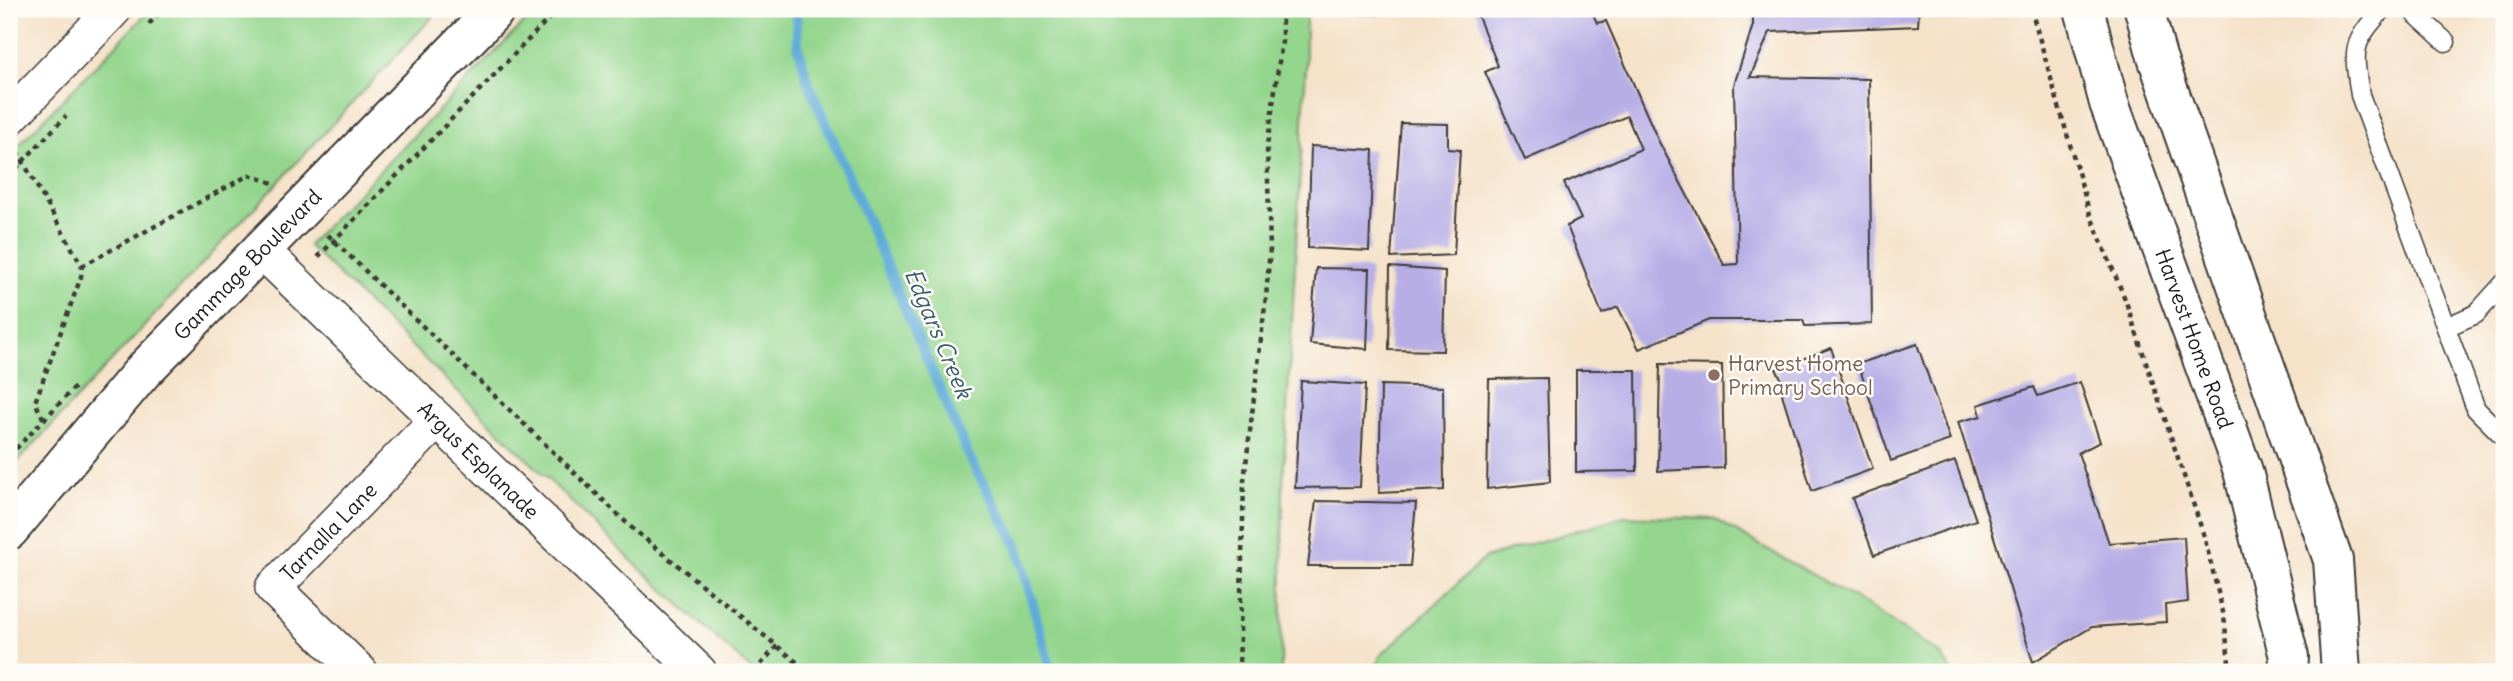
<svg xmlns="http://www.w3.org/2000/svg" width="2513" height="681" viewBox="0 0 2513 681" font-family="Delius,sans-serif">
  <rect width="100%" height="100%" fill="#fdfcf7"/>
  <filter id="ink" filterUnits="userSpaceOnUse"><feTurbulence type="fractalNoise" baseFrequency=".0143" numOctaves="2"/><feDisplacementMap in="SourceGraphic" scale="14" xChannelSelector="R" yChannelSelector="G"/><feConvolveMatrix kernelMatrix="1 2 1 2 8 2 1 2 1" color-interpolation-filters="sRGB"/></filter>
  <filter id="wash" filterUnits="userSpaceOnUse"><feTurbulence type="fractalNoise" baseFrequency=".00686" numOctaves="4" result="noise"/><feDisplacementMap in="SourceGraphic" scale="28" xChannelSelector="R" yChannelSelector="G"/><feGaussianBlur stdDeviation="1.57" result="paint"/><feColorMatrix in="noise" values="0 0 0 0 0 0 0 0 0 0 0 0 0 0 0 0 0 1.4 0 .05"/><feComposite in="paint" operator="in"/></filter>
  <g filter="url(#wash)">
    <rect width="100%" height="100%" fill="#f5e2c9"/>
    <g fill="#93d58c" stroke="#587854" stroke-width="2">
      <polygon points="151,9 440,9 9,471 9,155"/>
      <polygon points="537,9 1306,9 1306,67 1283,484 1281,672 754,672 634,563 308,245"/>
      <polygon points="1624,516 1714,519 1861,602 1939,653 1953,672 1374,672 1380,656 1485,558"/>
    </g>
    <g fill="none" stroke-linecap="round" stroke-linejoin="round">
      <polyline stroke="#5fabd8" stroke-width="10" points="796,9 798,45 808,82 969,457 1017,545 1051,672"/>
    </g>
    <g id="blocks">
      <g fill="#b7aee6">
        <polygon points="1317,9 1379,9 1379,15 1317,13"/>
        <polygon points="1475,9 1591,9 1597,23 1606,21 1658,140 1724,265 1738,264 1734,85 1753,25 1753,9 1919,9 1918,26 1770,32 1750,77 1869,79 1872,324 1805,326 1803,320 1709,320 1639,349 1618,307 1602,314 1567,226 1581,219 1564,183 1641,149 1627,116 1525,160 1485,72 1498,66"/>
        <polygon points="1926,9 1967,9 1967,16 1926,10"/>
        <polygon points="1401,123 1448,124 1448,149 1460,150 1454,255 1391,258"/>
        <polygon points="1311,146 1373,150 1369,251 1308,248"/>
        <polygon points="1390,267 1445,271 1443,351 1389,350"/>
        <polygon points="1316,268 1370,269 1367,349 1310,344"/>
        <polygon points="1917,344 1950,440 1891,461 1858,364"/>
        <polygon points="1831,348 1873,469 1812,491 1782,394 1787,389 1776,369"/>
        <polygon points="1660,364 1722,365 1724,468 1658,471"/>
        <polygon points="1576,370 1636,370 1637,471 1576,472"/>
        <polygon points="1547,378 1550,482 1487,489 1489,379"/>
        <polygon points="1301,381 1365,385 1360,487 1295,488"/>
        <polygon points="2080,382 2100,442 2078,453 2109,543 2184,537 2188,602 2165,605 2166,622 2092,627 2033,662 1958,422 1981,416 1978,405 2034,387 2038,396"/>
        <polygon points="1381,385 1443,387 1444,490 1379,493"/>
        <polygon points="1955,461 1976,520 1874,555 1852,498"/>
        <polygon points="1316,501 1416,503 1410,566 1308,566"/>
      </g>
    </g>
  </g>
  <g filter="url(#ink)">
    <use href="#blocks" fill-opacity="0" stroke="#3d3a36" stroke-width="2"/>
    <g fill="none" stroke-linecap="round" stroke-linejoin="round">
      <defs>
        <g id="service">
          <path d="M2383 9C2351 44 2353 49 2360 95L2476 409 2504 437"/>
          <polyline points="2410,9 2446,42"/>
          <polyline points="2446,327 2476,314 2504,283"/>
        </g>
        <g id="minor">
          <polyline points="9,118 114,9"/>
          <path id="s1" d="M260 249 699 672"/>
          <path id="s2" d="M360 672 273 588 437 420"/>
        </g>
        <g id="tertiary">
          <path id="s3" d="M2084 9 2109 103 2243 471 2289 657 2288 672"/>
          <polyline points="2144,9 2157,57 2333,560 2341,672"/>
          <path id="s4" d="M9 530 143 371 496 9"/>
        </g>
      </defs>
      <use href="#service" stroke="#3d3a36" stroke-width="21"/>
      <use href="#minor" stroke="#3d3a36" stroke-width="38"/>
      <use href="#tertiary" stroke="#3d3a36" stroke-width="42"/>
      <g stroke="#3d3a36" stroke-width="4.5" stroke-dasharray="5 5" stroke-linecap="butt">
        <polyline points="2031,9 2090,214 2125,299 2204,536 2224,616 2230,672"/>
        <polyline points="149,24 162,9"/>
        <polyline points="17,151 82,266 81,277 35,402 44,420"/>
        <polyline points="9,176 66,116"/>
        <polyline points="328,235 633,529 809,672"/>
        <polyline points="318,257 558,9"/>
        <polyline points="82,266 249,175 273,183"/>
        <polyline points="9,456 76,386"/>
        <polyline points="754,672 778,645"/>
        <polyline points="1239,672 1244,481 1266,297 1270,249 1267,146 1282,41 1282,9"/>
      </g>
      <use href="#service" stroke="#fff" stroke-width="18"/>
      <use href="#minor" stroke="#fff" stroke-width="35"/>
      <use href="#tertiary" stroke="#fff" stroke-width="38"/>
    </g>
  </g>
  <circle fill="#8d6e63" stroke="#fdfcf7" stroke-width="2.5" cx="1714" cy="375" r="7"/>
  <g text-anchor="middle" dominant-baseline="central" stroke-width="5" stroke-linejoin="round" paint-order="stroke">
    <g font-size="21" fill="#1c1c1c" stroke="#fdfcf7">
      <text stroke="none"><textPath href="#s4" startOffset="357">Gammage Boulevard</textPath></text>
      <text stroke="none"><textPath href="#s3" startOffset="348">Harvest Home Road</textPath></text>
      <text stroke="none"><textPath href="#s1" startOffset="304">Argus Esplanade</textPath></text>
      <text stroke="none"><textPath href="#s2" startOffset="200">Tarnalla Lane</textPath></text>
    </g>
    <g font-size="21" fill="#785e54" stroke="#fdfcf7" text-anchor="start">
      <text x="1728" y="363">Harvest Home<tspan x="1728" dy="24">Primary School</tspan></text>
    </g>
    <g font-size="23" font-style="italic" fill="#3a5c71" stroke="#fdfcf7">
      <text transform="translate(939 333) rotate(67)">Edgars Creek</text>
    </g>
  </g>
  <rect width="2513" height="681" fill="none" stroke="#fdfcf7" stroke-width="35"/>
</svg>
